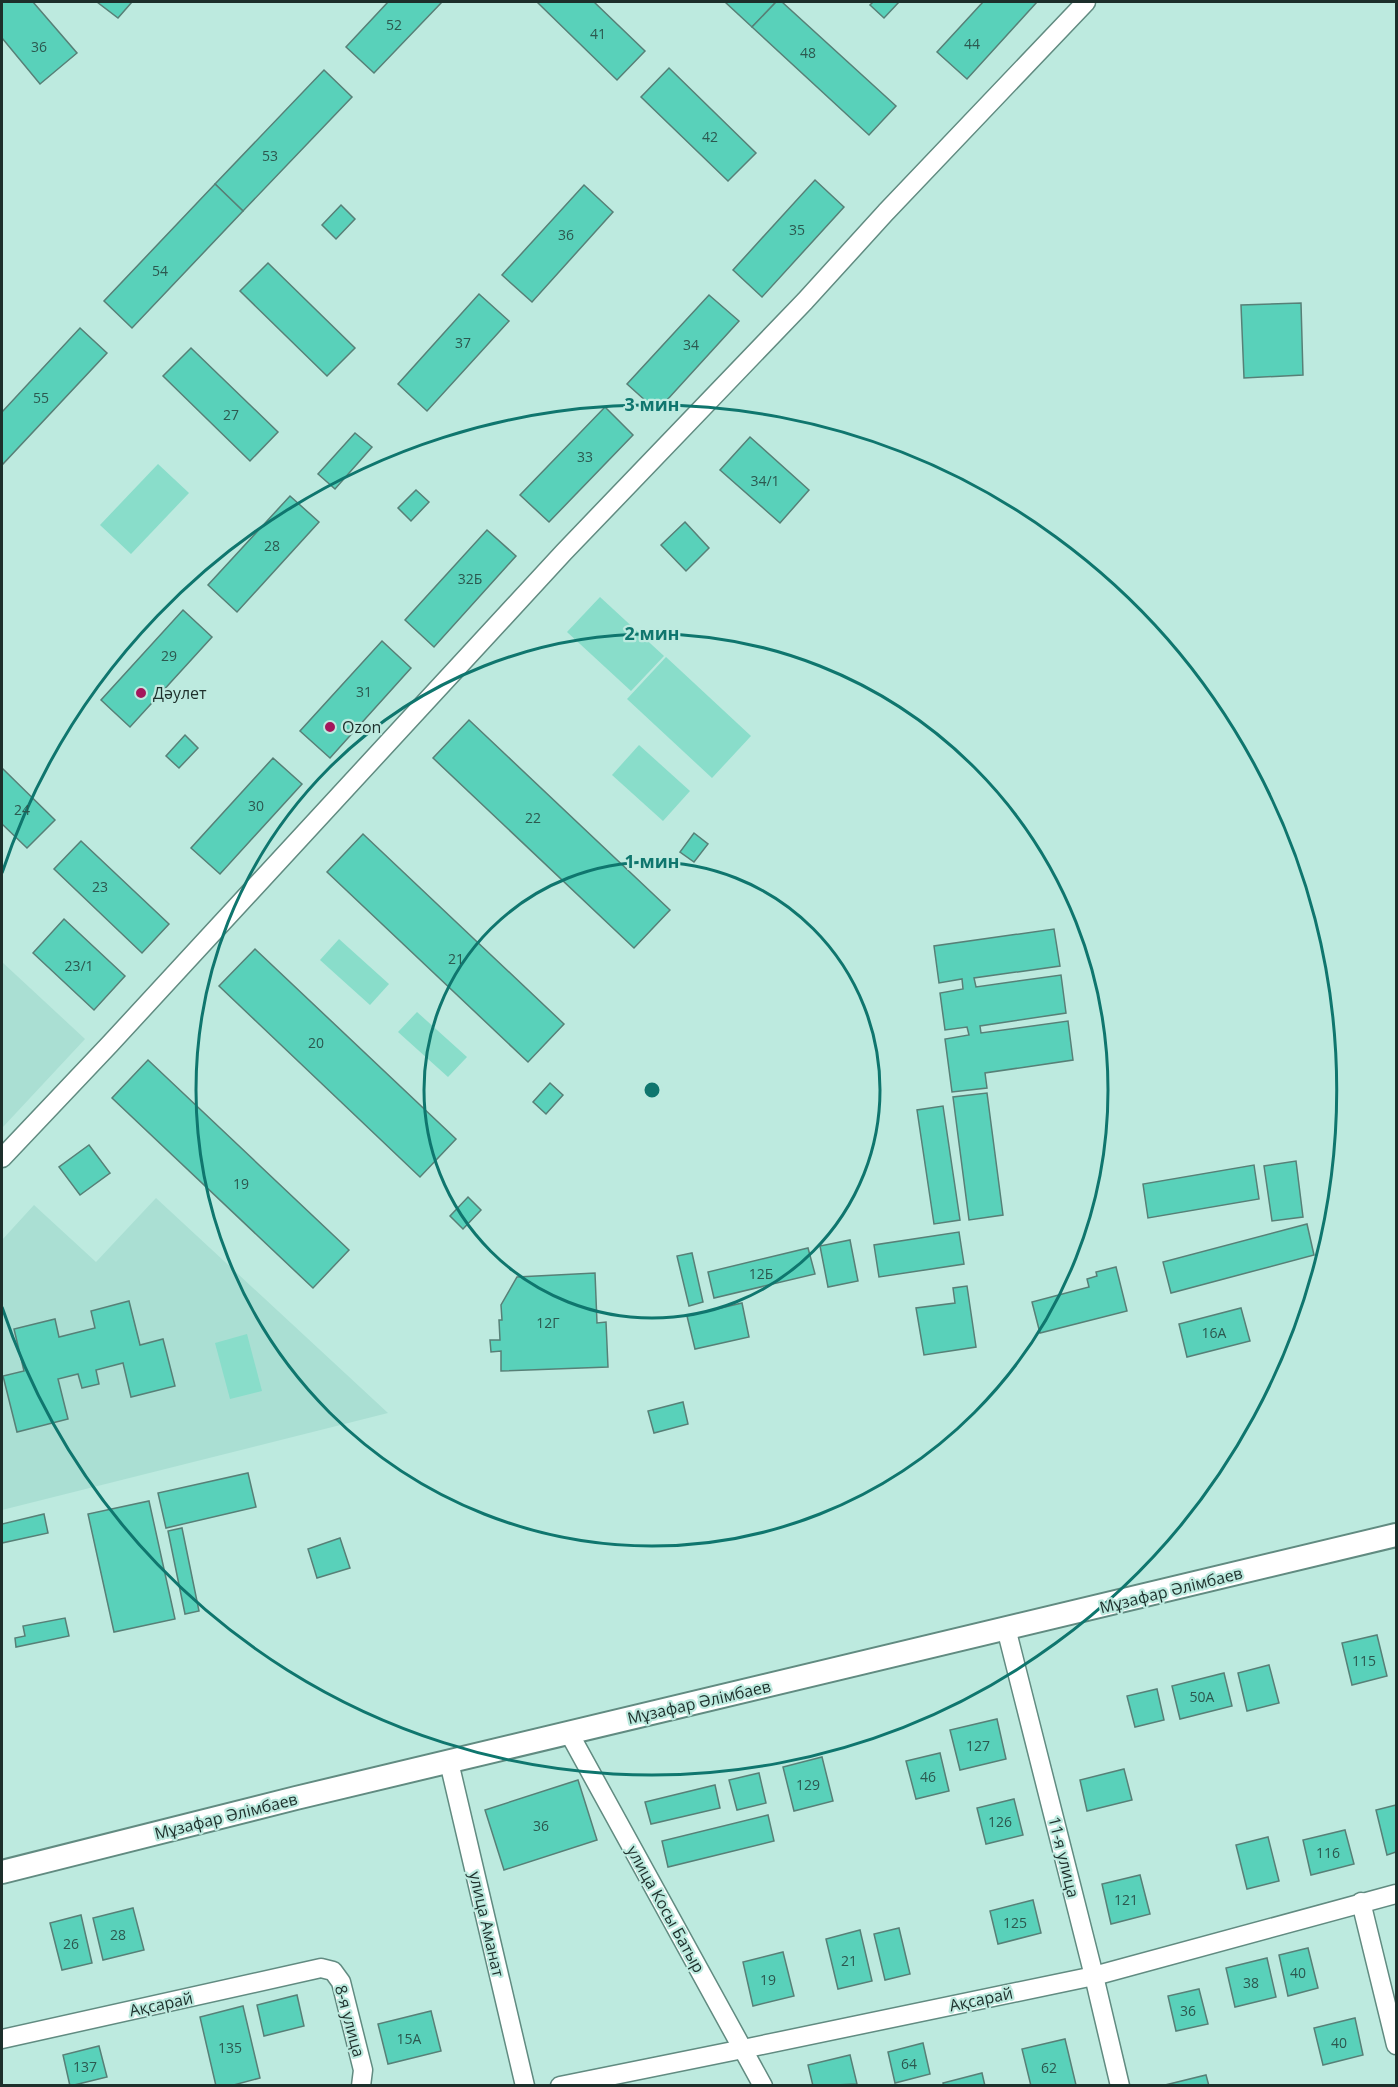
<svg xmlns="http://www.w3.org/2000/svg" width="1398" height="2087" viewBox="0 0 1398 2087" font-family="'Open Sans',sans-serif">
  <rect width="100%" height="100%" fill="#bdeadf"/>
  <g fill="#aadfd3">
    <polygon points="2,962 85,1039 2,1128"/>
    <polygon points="156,1198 388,1413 2,1510 2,1240 34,1205 96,1262"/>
  </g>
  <g fill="#89ddca">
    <polygon points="158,464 189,493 131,554 100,525"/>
    <polygon points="600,597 664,656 631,691 567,632"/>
    <polygon points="666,657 751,736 712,778 627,699"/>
    <polygon points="639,745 690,791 663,821 612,775"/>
    <polygon points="339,939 389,984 370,1005 320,960"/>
    <polygon points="417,1012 467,1057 448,1077 398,1032"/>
    <polygon points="247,1334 262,1391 230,1399 215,1343"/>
  </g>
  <g fill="#59d1ba" stroke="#578077" stroke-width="1.5">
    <polygon points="2,2 33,2 77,53 40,84 2,38"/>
    <polygon points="97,2 132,2 118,18"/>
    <polygon points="388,2 442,2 374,73 346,47"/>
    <polygon points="537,2 594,2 645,51 617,80"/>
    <polygon points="725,2 776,2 752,27"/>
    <polygon points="776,2 782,2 896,106 869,135 752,27"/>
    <polygon points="873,2 899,2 884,18 870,5"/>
    <polygon points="983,2 1037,2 967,79 937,52"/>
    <polygon points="669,68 756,153 728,181 641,97"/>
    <polygon points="324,70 352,97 243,211 215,184"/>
    <polygon points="815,180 844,207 762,297 733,270"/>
    <polygon points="215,184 243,211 132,328 104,301"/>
    <polygon points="584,185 613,212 532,302 502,275"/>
    <polygon points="341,205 355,219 336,239 322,225"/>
    <polygon points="268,263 355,348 327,376 240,291"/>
    <polygon points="479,294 509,321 427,411 398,384"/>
    <polygon points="709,295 739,321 657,411 627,384"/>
    <polygon points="1301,303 1303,375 1244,378 1241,305"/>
    <polygon points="80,328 107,353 2,465 2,412"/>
    <polygon points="191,348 278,432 250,461 163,376"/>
    <polygon points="605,407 633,435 549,522 520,495"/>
    <polygon points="355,433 372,447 335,489 318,474"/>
    <polygon points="750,437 809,490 780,523 720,470"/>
    <polygon points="416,490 429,502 411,521 398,508"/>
    <polygon points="290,496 319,522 237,612 208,585"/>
    <polygon points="685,522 709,548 686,571 661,545"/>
    <polygon points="487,530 516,556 434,647 405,620"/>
    <polygon points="183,610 212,637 130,727 101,700"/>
    <polygon points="382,641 411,668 330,758 300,731"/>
    <polygon points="469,720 670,910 634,948 433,758"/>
    <polygon points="185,735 198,748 179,768 166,756"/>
    <polygon points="273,758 302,784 220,874 191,848"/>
    <polygon points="2,768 55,820 27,848 2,824"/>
    <polygon points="694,833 708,844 694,862 680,852"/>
    <polygon points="363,834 564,1024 528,1062 327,872"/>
    <polygon points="81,841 169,924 142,953 54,869"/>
    <polygon points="64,919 125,976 94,1010 33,953"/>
    <polygon points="1054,929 1060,966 974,978 976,987 1061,975 1066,1013 980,1026 981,1033 1068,1021 1073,1060 985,1073 987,1088 952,1092 945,1039 969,1035 967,1027 945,1030 940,993 963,989 962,979 939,983 934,946"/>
    <polygon points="255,949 456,1139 420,1177 219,986"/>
    <polygon points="148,1060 349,1250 313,1288 112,1098"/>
    <polygon points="550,1083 563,1095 546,1114 533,1102"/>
    <polygon points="987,1093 1003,1215 969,1220 953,1097"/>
    <polygon points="943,1106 960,1220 934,1224 917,1110"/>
    <polygon points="89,1145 110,1173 80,1195 59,1167"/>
    <polygon points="1296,1161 1303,1217 1272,1221 1264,1166"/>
    <polygon points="1254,1165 1259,1199 1148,1218 1143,1184"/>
    <polygon points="468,1197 481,1210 463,1229 450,1216"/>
    <polygon points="1307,1224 1314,1255 1171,1293 1163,1262"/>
    <polygon points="959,1232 964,1264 879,1277 874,1245"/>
    <polygon points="850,1240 858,1281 828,1287 820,1246"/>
    <polygon points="808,1248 815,1274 714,1298 708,1272"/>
    <polygon points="692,1253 703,1302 689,1306 677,1256"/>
    <polygon points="1116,1267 1127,1311 1040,1333 1032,1302 1089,1287 1087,1279 1097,1276 1096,1272"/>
    <polygon points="595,1273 597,1323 606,1322 608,1367 501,1371 501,1351 491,1352 490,1340 500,1340 499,1320 502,1320 501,1305 517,1277"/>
    <polygon points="967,1286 976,1347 924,1355 916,1308 955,1303 953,1288"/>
    <polygon points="129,1301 140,1345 163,1339 175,1386 131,1397 123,1363 96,1370 99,1384 82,1388 78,1374 58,1379 68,1419 17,1432 3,1376 24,1371 14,1329 55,1319 59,1337 95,1328 91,1311"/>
    <polygon points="742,1303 749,1337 695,1349 687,1316"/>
    <polygon points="1241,1308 1250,1341 1187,1357 1179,1324"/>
    <polygon points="683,1402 688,1424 654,1433 648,1411"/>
    <polygon points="248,1473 256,1507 166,1528 158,1493"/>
    <polygon points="149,1501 175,1619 114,1632 88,1514"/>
    <polygon points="44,1514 48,1533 2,1543 2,1524"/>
    <polygon points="182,1528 199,1611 185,1614 168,1531"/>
    <polygon points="340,1538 350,1568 317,1578 308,1549"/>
    <polygon points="65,1618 69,1636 16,1647 15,1638 25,1636 23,1626"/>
    <polygon points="1377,1635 1387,1676 1352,1685 1342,1643"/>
    <polygon points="1269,1665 1279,1703 1247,1711 1238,1673"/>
    <polygon points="1224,1673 1232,1706 1180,1719 1172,1686"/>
    <polygon points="1157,1689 1164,1720 1135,1727 1127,1696"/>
    <polygon points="997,1719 1006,1759 960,1770 950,1730"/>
    <polygon points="940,1753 949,1791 916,1799 906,1761"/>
    <polygon points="822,1757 833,1801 794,1811 783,1767"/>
    <polygon points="1124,1769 1132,1800 1087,1811 1080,1780"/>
    <polygon points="759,1773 766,1803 737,1810 729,1780"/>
    <polygon points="578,1780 597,1840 504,1870 485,1810"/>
    <polygon points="715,1785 720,1808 651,1824 645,1802"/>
    <polygon points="1014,1799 1023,1835 986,1844 977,1808"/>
    <polygon points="1396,1805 1396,1852 1387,1855 1376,1810"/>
    <polygon points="768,1815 774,1841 668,1867 662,1841"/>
    <polygon points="1345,1830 1354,1864 1311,1875 1303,1840"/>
    <polygon points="1268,1837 1279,1881 1247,1889 1236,1845"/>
    <polygon points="1140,1875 1150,1914 1111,1924 1102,1884"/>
    <polygon points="1033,1900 1041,1933 998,1944 990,1911"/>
    <polygon points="133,1908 144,1950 103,1960 93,1918"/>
    <polygon points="81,1915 92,1963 62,1970 50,1923"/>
    <polygon points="899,1928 910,1974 885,1980 874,1934"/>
    <polygon points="860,1930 872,1981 838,1989 826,1939"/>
    <polygon points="1308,1948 1318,1988 1288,1996 1279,1955"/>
    <polygon points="783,1952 794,1996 753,2006 743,1962"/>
    <polygon points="1267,1958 1276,1997 1235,2007 1226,1968"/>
    <polygon points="1199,1989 1208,2024 1176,2031 1168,1996"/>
    <polygon points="297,1995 304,2026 264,2036 257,2005"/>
    <polygon points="243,2006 260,2078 230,2086 216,2086 200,2017"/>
    <polygon points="431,2011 441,2051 388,2064 378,2024"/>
    <polygon points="1355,2018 1363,2055 1323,2065 1314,2028"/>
    <polygon points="1065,2039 1076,2085 1031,2086 1022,2049"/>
    <polygon points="923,2043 930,2074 895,2083 888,2052"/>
    <polygon points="99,2046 107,2077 70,2086 63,2055"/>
    <polygon points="850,2055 857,2084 813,2086 808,2065"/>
    <polygon points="982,2073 985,2086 944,2086 943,2083"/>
    <polygon points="1206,2075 1209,2086 1161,2086"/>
  </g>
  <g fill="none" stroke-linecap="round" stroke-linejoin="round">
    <defs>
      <g id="minor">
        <polyline points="2,1158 110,1044 564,552 805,301 886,212 1086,2"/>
        <polyline points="1006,1628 1094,1976 1120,2086"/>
        <polyline points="569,1733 763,2086"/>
        <polyline points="449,1762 525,2086"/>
        <polyline points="1361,1902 1396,2045"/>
        <polyline points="2,2039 321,1968 333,1971 341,1982 363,2070 361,2086"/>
        <polyline points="560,2086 743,2049 1094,1976 1396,1894"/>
      </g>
      <polyline id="tertiary" points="2,1872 296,1798 1396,1535"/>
    </defs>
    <use href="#minor" stroke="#618b81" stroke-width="21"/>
    <use href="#tertiary" stroke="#618b81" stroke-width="26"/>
    <use href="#minor" stroke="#fff" stroke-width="18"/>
    <use href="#tertiary" stroke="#fff" stroke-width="22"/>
  </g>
  <g fill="none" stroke="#0f766e" stroke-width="3">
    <circle cx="652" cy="1090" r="228"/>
    <circle cx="652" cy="1090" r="456"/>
    <path d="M2 873A685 685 0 1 1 2 1307"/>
  </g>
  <g fill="#a4175c" stroke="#bdeadf" stroke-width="2">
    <circle cx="141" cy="693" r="6"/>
    <circle cx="330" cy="727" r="6"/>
  </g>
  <g text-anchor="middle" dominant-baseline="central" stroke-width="4.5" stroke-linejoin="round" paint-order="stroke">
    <g font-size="14" fill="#2c584f">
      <text x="394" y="24">52</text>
      <text x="598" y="33">41</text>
      <text x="972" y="43">44</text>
      <text x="39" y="46">36</text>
      <text x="808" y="52">48</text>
      <text x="710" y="136">42</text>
      <text x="270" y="155">53</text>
      <text x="797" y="229">35</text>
      <text x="566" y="234">36</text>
      <text x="160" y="270">54</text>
      <text x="463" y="342">37</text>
      <text x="691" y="344">34</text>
      <text x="41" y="397">55</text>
      <text x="231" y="414">27</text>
      <text x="585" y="456">33</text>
      <text x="765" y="480">34/1</text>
      <text x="272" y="545">28</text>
      <text x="470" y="578">32Б</text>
      <text x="169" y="655">29</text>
      <text x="364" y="691">31</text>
      <text x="256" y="805">30</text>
      <text x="22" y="809">24</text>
      <text x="533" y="817">22</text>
      <text x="100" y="886">23</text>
      <text x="456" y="958">21</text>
      <text x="79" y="965">23/1</text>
      <text x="316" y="1042">20</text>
      <text x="241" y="1183">19</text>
      <text x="761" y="1273">12Б</text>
      <text x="548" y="1322">12Г</text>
      <text x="1214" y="1332">16А</text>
      <text x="1364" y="1660">115</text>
      <text x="1202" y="1696">50А</text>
      <text x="978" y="1745">127</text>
      <text x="928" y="1776">46</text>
      <text x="808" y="1784">129</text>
      <text x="1000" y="1821">126</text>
      <text x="541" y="1825">36</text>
      <text x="1328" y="1852">116</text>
      <text x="1126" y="1899">121</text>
      <text x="1015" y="1922">125</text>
      <text x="118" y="1934">28</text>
      <text x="71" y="1943">26</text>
      <text x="849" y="1960">21</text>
      <text x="1298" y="1972">40</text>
      <text x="768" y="1979">19</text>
      <text x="1251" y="1982">38</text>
      <text x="1188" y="2010">36</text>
      <text x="409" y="2038">15А</text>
      <text x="1339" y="2042">40</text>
      <text x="230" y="2047">135</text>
      <text x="909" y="2063">64</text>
      <text x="85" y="2066">137</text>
      <text x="1049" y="2067">62</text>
    </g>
    <g font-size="16" fill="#1d2f2b" stroke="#bdeadf" text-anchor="start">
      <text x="153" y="693">Дәулет</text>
      <text x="342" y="727">Ozon</text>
    </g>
    <g font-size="16" fill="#1d2f2b" stroke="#bdeadf">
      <text transform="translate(1171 1590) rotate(-14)">Мұзафар Әлімбаев</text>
      <text transform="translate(699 1702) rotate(-13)">Мұзафар Әлімбаев</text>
      <text transform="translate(226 1816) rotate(-14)">Мұзафар Әлімбаев</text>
      <text transform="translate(1064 1857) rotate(76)">11-я улица</text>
      <text transform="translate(666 1909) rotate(61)">улица Косы Батыр</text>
      <text transform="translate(487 1924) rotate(77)">улица Аманат</text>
      <text transform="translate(981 1999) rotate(-12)">Ақсарай</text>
      <text transform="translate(161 2004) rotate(-12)">Ақсарай</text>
      <text transform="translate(350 2021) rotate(75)">8-я улица</text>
    </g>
  </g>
  <circle cx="652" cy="1090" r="9" fill="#0f766e" stroke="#bdeadf" stroke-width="3"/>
  <g font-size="18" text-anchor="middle" font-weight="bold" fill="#0f766e" stroke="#bdeadf" stroke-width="4.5" stroke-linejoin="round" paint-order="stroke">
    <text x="652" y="411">3 мин</text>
    <text x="652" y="640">2 мин</text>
    <text x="652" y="868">1 мин</text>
  </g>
  <rect width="1398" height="2087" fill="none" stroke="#1d2f2b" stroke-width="6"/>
</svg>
